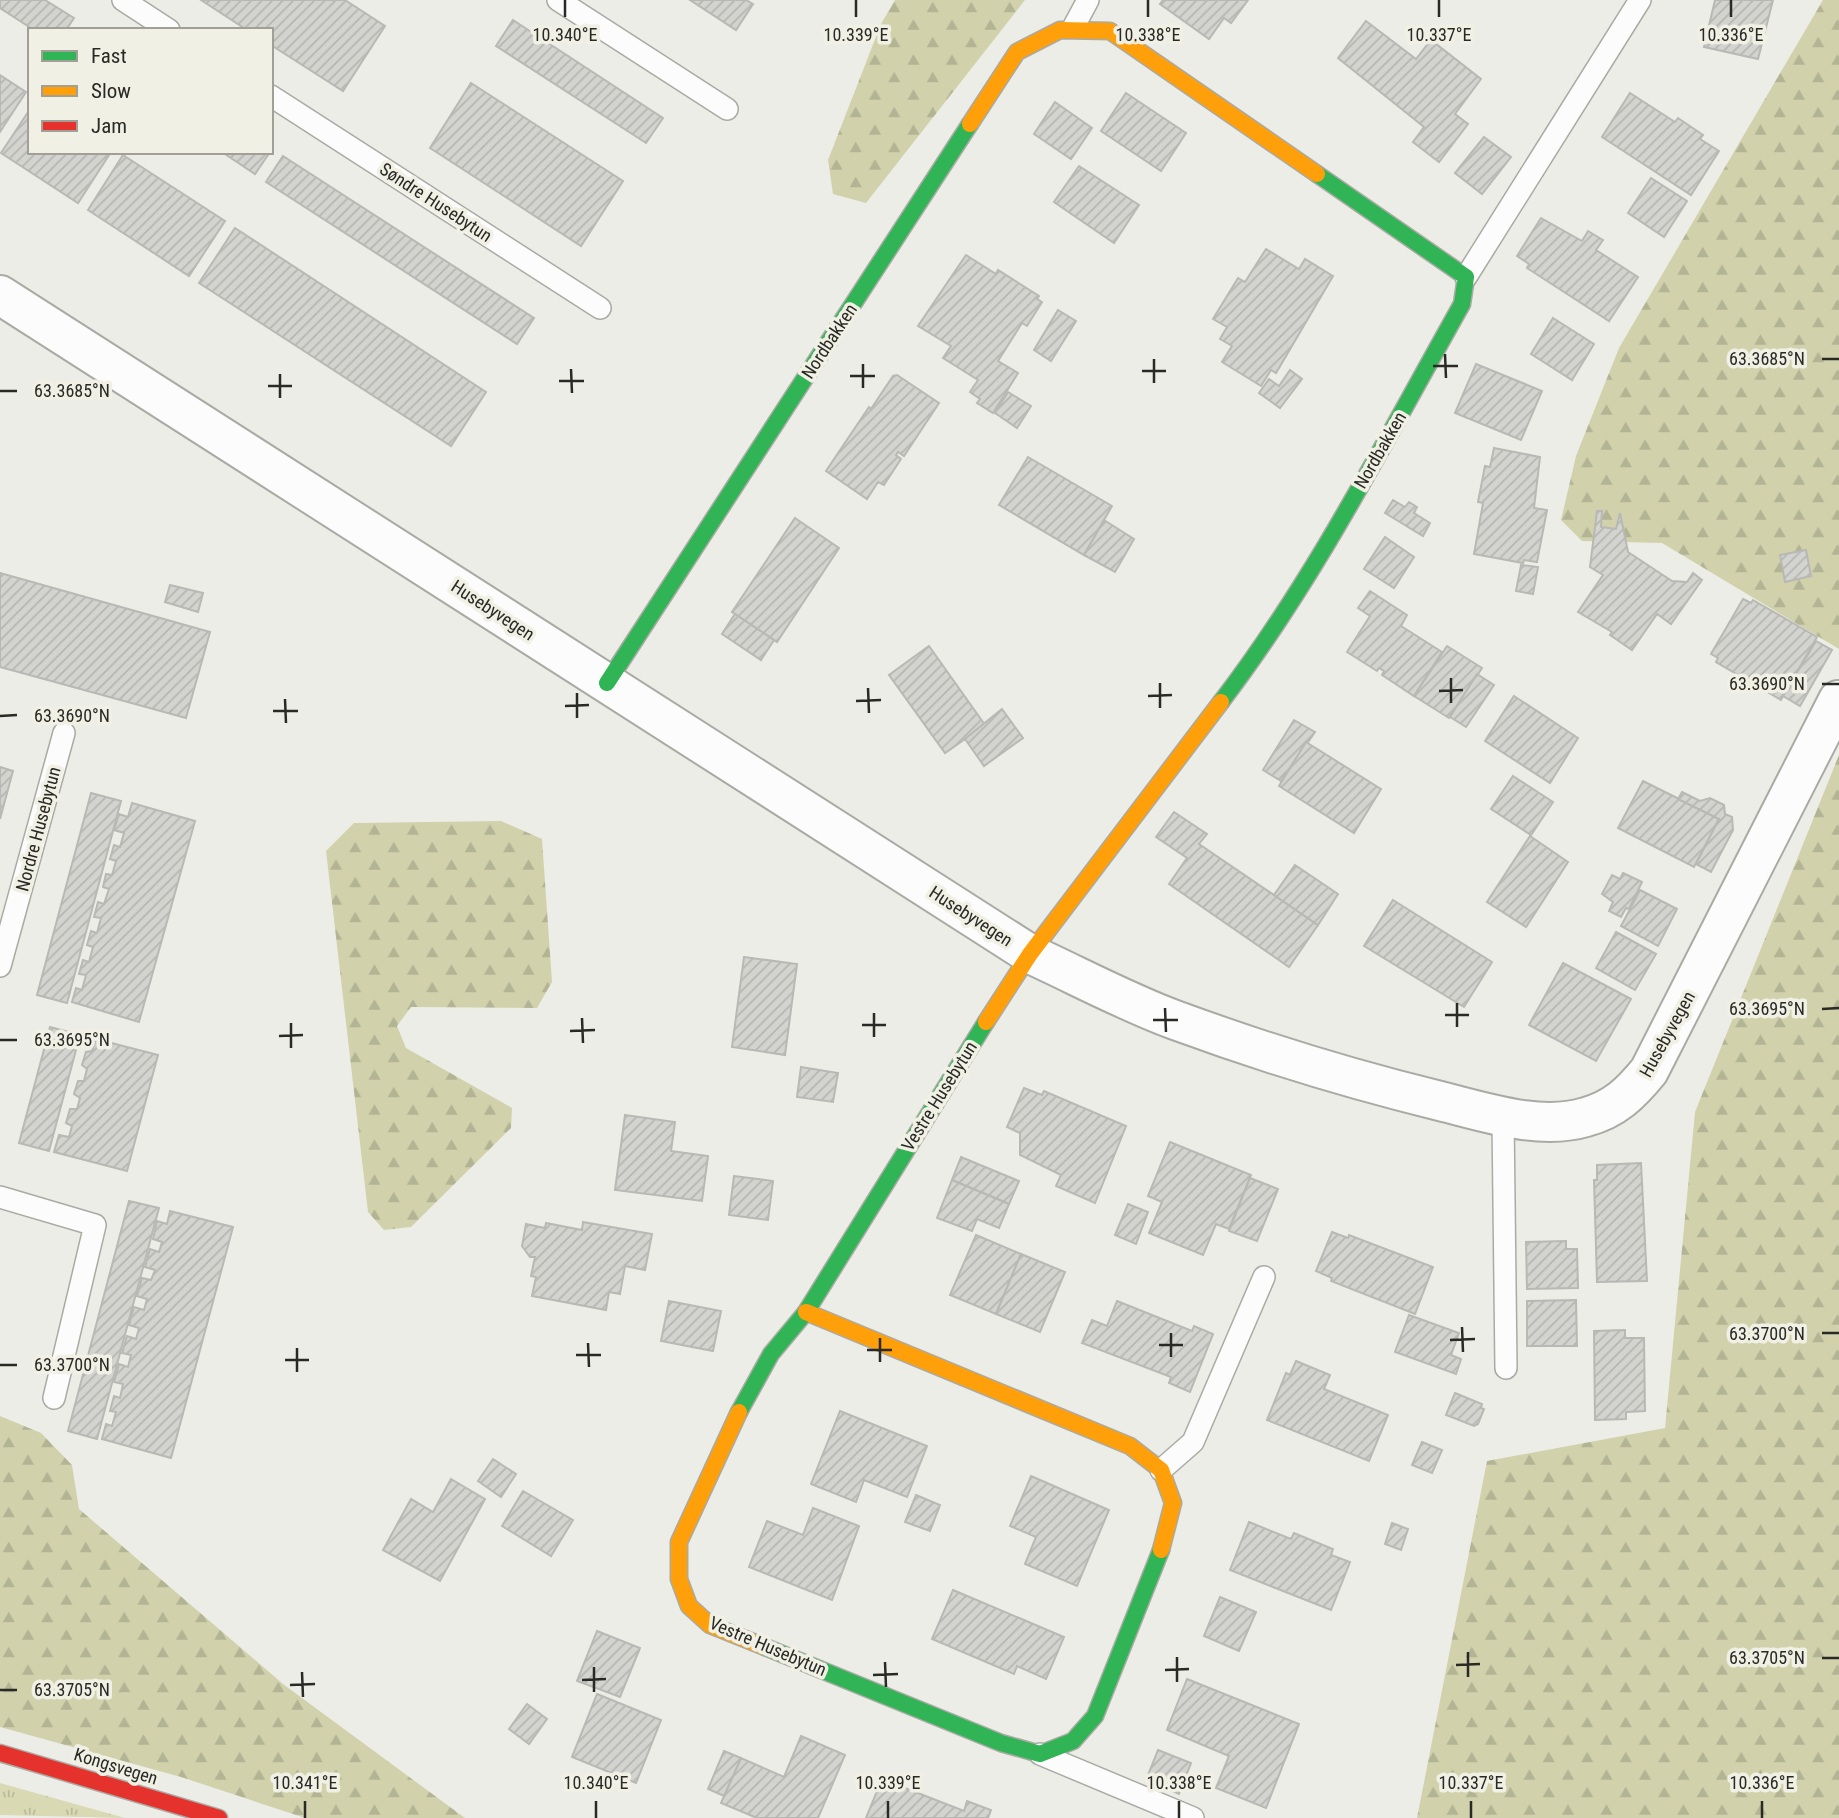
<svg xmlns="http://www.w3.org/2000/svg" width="1839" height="1818" viewBox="0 0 1839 1818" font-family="'Roboto Condensed',sans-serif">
  <defs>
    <pattern id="grass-tufts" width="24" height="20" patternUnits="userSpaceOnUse" patternTransform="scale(1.75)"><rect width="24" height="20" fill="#d9d9b4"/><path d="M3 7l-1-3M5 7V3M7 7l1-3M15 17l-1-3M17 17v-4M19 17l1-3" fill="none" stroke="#baba9b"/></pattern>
    <pattern id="forest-firs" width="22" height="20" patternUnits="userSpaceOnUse" patternTransform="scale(1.75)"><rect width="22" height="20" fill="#d1d2ac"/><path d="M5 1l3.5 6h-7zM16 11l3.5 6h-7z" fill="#b3b494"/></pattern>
    <pattern id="building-hatch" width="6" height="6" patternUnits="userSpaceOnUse" patternTransform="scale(1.75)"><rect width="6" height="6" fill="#d3d3cf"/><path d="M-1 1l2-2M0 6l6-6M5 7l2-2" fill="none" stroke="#b5b5b2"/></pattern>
  </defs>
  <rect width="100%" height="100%" fill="#edede8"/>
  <polygon fill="url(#grass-tufts)" points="0,1783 125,1818 0,1815"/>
  <g fill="url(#forest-firs)">
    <polygon points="895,0 1025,0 866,203 833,194 828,160 881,24"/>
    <polygon points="1823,0 1839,0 1839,649 1662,543 1582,541 1561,520 1576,456 1619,348"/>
    <polygon points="1839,755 1839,1818 1417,1818 1487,1461 1665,1428 1695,1112"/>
    <polygon points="501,821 542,839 552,982 537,1008 411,1007 397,1026 406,1048 512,1108 511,1128 411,1227 384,1230 368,1212 326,851 354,823"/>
    <polygon points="0,1416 41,1433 72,1465 79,1509 283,1684 465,1818 305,1818 181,1777 0,1727"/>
  </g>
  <g fill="url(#building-hatch)" stroke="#b8b8b4" stroke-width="2">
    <polygon points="0,0 45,0 74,18 66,30 34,30 0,8"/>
    <polygon points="201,0 345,0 385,26 343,91 271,45 271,30 247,30"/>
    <polygon points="690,0 746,0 753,4 736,30"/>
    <polygon points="1163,0 1248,0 1231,23 1224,18 1209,39 1160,4"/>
    <polygon points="1715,0 1773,0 1758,59 1704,47"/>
    <polygon points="513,20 663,118 646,143 496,46"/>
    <polygon points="1366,21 1416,59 1431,40 1481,79 1455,114 1468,124 1439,162 1413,142 1424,127 1338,58"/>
    <polygon points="0,75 26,92 0,132"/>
    <polygon points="471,83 623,181 581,246 430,148"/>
    <polygon points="1126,93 1186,133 1161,171 1101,131"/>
    <polygon points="1630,93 1675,122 1678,118 1703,135 1700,139 1719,151 1691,195 1602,137"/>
    <polygon points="1055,102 1092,128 1071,159 1034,134"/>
    <polygon points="30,109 30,152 111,152 78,203 1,153"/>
    <polygon points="1484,137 1511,157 1482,194 1455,173"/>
    <polygon points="222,152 270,152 255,174"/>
    <polygon points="123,155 225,221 189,276 88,210"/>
    <polygon points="283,156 534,318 517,344 266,182"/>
    <polygon points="1079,166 1139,205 1114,243 1054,202"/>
    <polygon points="1651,178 1687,201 1664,237 1628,213"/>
    <polygon points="1541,218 1582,241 1588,231 1603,240 1596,250 1638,277 1609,321 1527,268 1529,264 1517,256"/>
    <polygon points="235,228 486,392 451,446 199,283"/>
    <polygon points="1266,249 1299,269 1305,259 1333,276 1276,373 1271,370 1261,386 1222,362 1232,346 1220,339 1227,327 1213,319 1238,278 1245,282"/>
    <polygon points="966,255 996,274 998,270 1039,296 1037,299 1042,302 1027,326 1022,323 998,361 1018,373 993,413 977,403 980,399 970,392 978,380 943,358 951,346 918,326"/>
    <polygon points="1058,310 1076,321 1051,361 1034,350"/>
    <polygon points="1553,318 1594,344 1572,380 1531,354"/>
    <polygon points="1476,364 1542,391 1521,440 1455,413"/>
    <polygon points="1290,370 1302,379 1280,408 1259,393 1269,379 1279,386"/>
    <polygon points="897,375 939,403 904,456 898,452 896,455 901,459 884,485 878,482 867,499 826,471 869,407 871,409 893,376"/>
    <polygon points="1008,392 1031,406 1017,428 995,413"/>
    <polygon points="1494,448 1540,457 1534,508 1547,510 1537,562 1524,560 1523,563 1474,554 1483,503 1478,502 1485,466 1490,467"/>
    <polygon points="1028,457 1112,506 1084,555 999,505"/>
    <polygon points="1393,500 1405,507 1409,502 1417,507 1414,513 1430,523 1423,536 1385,513"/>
    <polygon points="1597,511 1602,511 1601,527 1616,529 1620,513 1628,552 1672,581 1687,582 1693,573 1702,580 1671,624 1657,614 1632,650 1610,635 1612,632 1578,612 1603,575 1590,567"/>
    <polygon points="795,518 839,548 777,642 732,612"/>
    <polygon points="1104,520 1134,539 1115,572 1084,555"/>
    <polygon points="1385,537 1414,557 1394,588 1364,569"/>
    <polygon points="1806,550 1811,576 1785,582 1780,555"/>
    <polygon points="1521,565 1538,567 1533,594 1516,591"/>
    <polygon points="0,573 210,632 186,718 0,667"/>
    <polygon points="170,585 203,593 198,612 165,602"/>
    <polygon points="1370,591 1407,615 1401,626 1442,652 1414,696 1382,675 1384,671 1379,668 1377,671 1347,652 1370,616 1358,608"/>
    <polygon points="1743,599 1751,603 1753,600 1817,637 1781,700 1716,662 1718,658 1711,654"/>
    <polygon points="735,614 774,640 761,660 722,634"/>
    <polygon points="1816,641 1832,650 1800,706 1783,696"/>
    <polygon points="929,646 985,725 945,753 889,675"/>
    <polygon points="1447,646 1482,668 1449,718 1414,696"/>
    <polygon points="1477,674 1494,685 1466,727 1450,717"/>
    <polygon points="1514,696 1578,738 1550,783 1485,741"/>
    <polygon points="1002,709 1023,738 984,766 965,739"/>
    <polygon points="1294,720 1315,732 1281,781 1263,770"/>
    <polygon points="1306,742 1381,789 1354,833 1279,786"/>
    <polygon points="0,767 13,771 0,819"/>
    <polygon points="1513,776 1553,802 1531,835 1491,809"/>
    <polygon points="1643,781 1719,819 1694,867 1618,828"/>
    <polygon points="1682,792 1700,801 1710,798 1724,805 1725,814 1732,817 1733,830 1711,872 1696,864 1719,819 1678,799"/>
    <polygon points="91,793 121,801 67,1003 37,995"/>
    <polygon points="132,803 195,821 139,1022 72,1002 76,988 82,990 86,975 79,974 83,960 89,962 93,947 87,945 91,931 97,933 101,918 94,917 98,902 104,904 109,889 103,887 106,874 112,875 116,861 110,859 114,845 120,847 124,833 114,830 119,814 128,817"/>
    <polygon points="1174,812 1207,834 1199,844 1318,925 1289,967 1169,884 1187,858 1156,837"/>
    <polygon points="1530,836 1568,862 1526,927 1487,902"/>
    <polygon points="1295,865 1338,894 1318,925 1274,895"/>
    <polygon points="1623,873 1642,882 1629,909 1626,908 1621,917 1609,911 1613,902 1602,894 1612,875 1620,879"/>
    <polygon points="1640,890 1677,909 1658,946 1621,926"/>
    <polygon points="1393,900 1492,962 1464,1007 1364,946"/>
    <polygon points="1616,932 1656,954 1635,990 1596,968"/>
    <polygon points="744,957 797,964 785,1055 732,1047"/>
    <polygon points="1563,963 1631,999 1596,1061 1529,1025"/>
    <polygon points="50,1027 80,1035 49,1151 19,1143"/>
    <polygon points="96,1039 158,1055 127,1171 54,1152 59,1135 69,1137 72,1126 66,1123 70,1109 77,1109 80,1098 74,1094 78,1081 84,1081 87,1069 82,1065 86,1052 92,1051"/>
    <polygon points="801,1067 838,1073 833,1102 797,1097"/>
    <polygon points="1024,1088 1042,1095 1044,1091 1126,1126 1095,1203 1056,1186 1061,1175 1020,1155 1020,1133 1007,1127"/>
    <polygon points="625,1115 675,1122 671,1151 708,1156 702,1201 615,1190"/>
    <polygon points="1170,1142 1251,1175 1229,1229 1216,1224 1203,1255 1149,1233 1162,1202 1148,1196"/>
    <polygon points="961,1157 1019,1181 1009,1204 952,1180"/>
    <polygon points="1641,1163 1647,1281 1597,1282 1594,1180 1597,1180 1597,1165"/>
    <polygon points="734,1176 773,1181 768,1220 729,1215"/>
    <polygon points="1250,1178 1278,1189 1257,1241 1229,1231"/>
    <polygon points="952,1180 1009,1204 999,1228 977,1219 972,1231 937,1218"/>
    <polygon points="129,1201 159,1208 97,1439 68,1431"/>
    <polygon points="1128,1204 1148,1212 1136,1244 1115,1235"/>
    <polygon points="170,1211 233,1227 171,1458 102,1439 106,1424 112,1426 116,1412 110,1411 114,1396 120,1398 123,1384 114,1382 119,1364 128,1367 131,1355 122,1353 127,1336 136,1339 139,1328 129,1325 134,1307 144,1310 147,1299 137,1296 142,1278 151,1280 155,1270 145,1267 150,1249 159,1252 162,1242 153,1239 157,1221 167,1224"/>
    <polygon points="583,1222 652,1234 645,1270 625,1266 620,1294 609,1292 606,1310 532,1296 536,1277 531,1276 535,1257 530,1257 522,1246 526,1224 545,1228 546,1223 582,1230"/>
    <polygon points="1332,1232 1348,1238 1349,1235 1433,1267 1415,1314 1331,1281 1332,1278 1316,1271"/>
    <polygon points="976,1235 1021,1254 996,1314 950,1295"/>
    <polygon points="1566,1241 1566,1249 1577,1249 1578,1288 1527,1289 1526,1242"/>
    <polygon points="1021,1254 1065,1272 1040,1332 996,1314"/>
    <polygon points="1576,1300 1577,1346 1527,1346 1527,1301"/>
    <polygon points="669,1301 721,1311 713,1351 661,1341"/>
    <polygon points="1117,1301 1192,1331 1194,1326 1213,1334 1190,1392 1169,1383 1171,1377 1082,1343 1092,1320 1107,1326"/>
    <polygon points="1409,1315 1459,1333 1451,1355 1461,1359 1456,1374 1395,1352"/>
    <polygon points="1625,1330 1625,1338 1644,1338 1645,1411 1626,1412 1626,1419 1595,1420 1594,1331"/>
    <polygon points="1296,1361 1330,1375 1324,1389 1388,1415 1369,1461 1267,1420 1286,1373 1290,1375"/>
    <polygon points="1455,1393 1482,1404 1481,1408 1484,1409 1478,1424 1474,1426 1446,1415"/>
    <polygon points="840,1411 927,1446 907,1497 864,1480 856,1502 811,1484"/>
    <polygon points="1422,1442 1442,1450 1432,1473 1412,1465"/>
    <polygon points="493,1459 516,1474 501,1497 478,1481"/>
    <polygon points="1031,1476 1109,1510 1077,1586 1025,1564 1036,1537 1010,1526"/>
    <polygon points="451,1479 485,1499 440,1581 383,1550 411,1499 433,1512"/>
    <polygon points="523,1491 573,1520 551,1556 502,1526"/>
    <polygon points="916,1495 940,1505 930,1531 905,1522"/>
    <polygon points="813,1508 859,1526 832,1600 749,1567 767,1521 803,1535"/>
    <polygon points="1249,1522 1291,1539 1294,1533 1333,1549 1331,1555 1350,1562 1331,1610 1230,1570"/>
    <polygon points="1392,1523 1408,1529 1401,1550 1385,1544"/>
    <polygon points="953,1590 1064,1637 1046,1679 1017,1666 1014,1674 932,1639"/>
    <polygon points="1220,1597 1256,1612 1239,1651 1204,1636"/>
    <polygon points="597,1631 640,1648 620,1697 577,1681"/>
    <polygon points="1187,1679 1299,1724 1266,1808 1216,1788 1229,1756 1167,1730"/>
    <polygon points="597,1694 661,1720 636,1783 572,1757"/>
    <polygon points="527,1704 547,1719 529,1744 509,1729"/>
    <polygon points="801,1736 845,1755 818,1818 757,1818 721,1803 741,1758 784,1777"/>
    <polygon points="1158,1750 1191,1763 1179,1794 1146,1780"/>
    <polygon points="724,1751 741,1758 724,1796 708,1789"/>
    <polygon points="882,1779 964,1811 967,1801 991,1810 988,1818 866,1818"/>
  </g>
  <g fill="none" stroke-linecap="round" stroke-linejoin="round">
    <defs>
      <g id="lane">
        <polyline points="123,0 169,30"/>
        <polyline points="558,0 727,109"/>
        <polyline points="1074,26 1088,0"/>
        <polyline points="271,96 600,308"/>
        <polyline points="1466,277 1640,0"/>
        <polyline points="0,966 64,733"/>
        <polyline points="1503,1117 1506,1368"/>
        <polyline points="0,1197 95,1225 54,1398"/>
        <polyline points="1161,1470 1193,1442 1264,1277"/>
        <polyline points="1040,1754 1193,1818"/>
      </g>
      <path id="street" d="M0 295 1030 954C1078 976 1126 1002 1175 1020 1262 1052 1350 1079 1440 1101 1485 1112 1540 1131 1586 1117 1615 1109 1631 1093 1649 1071L1838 700"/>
      <g id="fast">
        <polyline points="607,683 970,124"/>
        <path d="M1221 702C1315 579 1386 439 1462 304L1466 277 1317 174"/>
        <polyline points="739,1412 771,1354 806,1312 986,1022"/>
        <polyline points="765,1647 1001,1743 1040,1754 1073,1741 1095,1716 1161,1550"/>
      </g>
      <g id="slow">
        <polyline points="970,124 1017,52 1060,30 1110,31 1317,174"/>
        <polyline points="986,1022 1030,954 1221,702"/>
        <polyline points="806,1312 1130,1446 1161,1470 1173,1503 1161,1550"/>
        <polyline points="739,1412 679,1542 679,1579 689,1606 710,1625 765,1647"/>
      </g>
      <polyline id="jam" points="0,1753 219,1818"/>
    </defs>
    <use href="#lane" stroke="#aaaaa5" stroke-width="24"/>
    <use href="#street" stroke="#aaaaa5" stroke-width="42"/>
    <use href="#fast" stroke="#aaaaa5" stroke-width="19"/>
    <use href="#slow" stroke="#aaaaa5" stroke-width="19"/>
    <use href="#jam" stroke="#aaaaa5" stroke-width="19"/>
    <use href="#lane" stroke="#fcfcfc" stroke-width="21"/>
    <use href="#street" stroke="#fcfcfc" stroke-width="38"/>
    <use href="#fast" stroke="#30b455" stroke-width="16"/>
    <use href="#slow" stroke="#ff9f0a" stroke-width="16"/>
    <use href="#jam" stroke="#e5322d" stroke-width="16"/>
  </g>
  <path fill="none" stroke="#292925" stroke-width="2.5" d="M565 0V17M856 0V17M1148 0V17M1439 0V17M1731 0V17M1445 354 1446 378M1154 359V383M1822 359H1839M863 364V388M1433 366H1458M571 369 572 393M1142 371H1166M280 374V398M850 376H875M559 381H584M268 386H292M0 391H17M1451 678V703M1160 683V708M1822 684H1839M868 688 869 713M1439 691 1463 690M577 693V718M1148 696 1172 695M285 699 286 723M856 701 881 700M565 706 589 705M273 711H298M0 716 17 715M1457 1003V1027M1165 1008 1166 1032M1822 1009 1839 1008M874 1013V1037M1445 1015H1469M582 1018 583 1043M1153 1020H1178M291 1023V1048M862 1025H886M570 1031 595 1030M279 1036 303 1035M0 1040H17M1462 1327 1463 1352M1171 1333V1357M1822 1333H1839M880 1338V1362M1450 1340 1475 1339M588 1343 589 1367M1159 1345H1183M297 1348V1372M867 1350H892M576 1355H601M285 1360H309M0 1365H17M1468 1652V1677M1177 1657V1682M1822 1658H1839M885 1662 886 1687M1456 1665 1480 1664M594 1667V1692M1165 1670 1189 1669M302 1672 303 1697M873 1675 898 1674M582 1680 606 1679M290 1685 315 1684M0 1690H17M305 1801V1818M596 1801V1818M888 1801V1818M1179 1801V1818M1471 1801V1818M1762 1801V1818"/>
  <g text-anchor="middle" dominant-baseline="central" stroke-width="7" stroke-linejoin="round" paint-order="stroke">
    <g font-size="18" fill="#292925" stroke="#f0f0e5">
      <text transform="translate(436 202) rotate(33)">Søndre Husebytun</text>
      <text transform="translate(829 341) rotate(-57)">Nordbakken</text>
      <text transform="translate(1380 450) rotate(-60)">Nordbakken</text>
      <text transform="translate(493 610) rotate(33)">Husebyvegen</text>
      <text transform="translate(38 829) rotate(-75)">Nordre Husebytun</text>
      <text transform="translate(971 916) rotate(33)">Husebyvegen</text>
      <text transform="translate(1667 1034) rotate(-61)">Husebyvegen</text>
      <text transform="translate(939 1096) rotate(-58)">Vestre Husebytun</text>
      <text transform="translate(768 1646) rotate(23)">Vestre Husebytun</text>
      <text transform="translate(116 1766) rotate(17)">Kongsvegen</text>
    </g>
  </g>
  <g font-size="18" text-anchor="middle" fill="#292925" stroke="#f0f0e5" stroke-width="7" stroke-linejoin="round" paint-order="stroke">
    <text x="565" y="41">10.340°E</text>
    <text x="856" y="41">10.339°E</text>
    <text x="1148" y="41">10.338°E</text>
    <text x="1439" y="41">10.337°E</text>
    <text x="1731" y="41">10.336°E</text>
    <text x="1767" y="365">63.3685°N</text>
    <text x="72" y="397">63.3685°N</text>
    <text x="1767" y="690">63.3690°N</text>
    <text x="72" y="722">63.3690°N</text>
    <text x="1767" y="1015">63.3695°N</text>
    <text x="72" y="1046">63.3695°N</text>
    <text x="1767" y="1340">63.3700°N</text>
    <text x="72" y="1371">63.3700°N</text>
    <text x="1767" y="1664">63.3705°N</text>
    <text x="72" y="1696">63.3705°N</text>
    <text x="305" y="1789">10.341°E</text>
    <text x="596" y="1789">10.340°E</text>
    <text x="888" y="1789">10.339°E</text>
    <text x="1179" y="1789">10.338°E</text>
    <text x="1471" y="1789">10.337°E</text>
    <text x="1762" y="1789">10.336°E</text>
  </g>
  <rect x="28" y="28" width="245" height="126" fill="#f0f0e5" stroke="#a0a098" stroke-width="2"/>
  <rect x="42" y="51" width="35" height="10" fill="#30b455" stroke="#a0a098" stroke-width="2"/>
  <text x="91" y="63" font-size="21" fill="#292925">Fast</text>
  <rect x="42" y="86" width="35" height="10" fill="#ff9f0a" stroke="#a0a098" stroke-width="2"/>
  <text x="91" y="98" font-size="21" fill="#292925">Slow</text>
  <rect x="42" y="121" width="35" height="10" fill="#e5322d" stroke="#a0a098" stroke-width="2"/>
  <text x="91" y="133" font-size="21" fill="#292925">Jam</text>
</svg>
